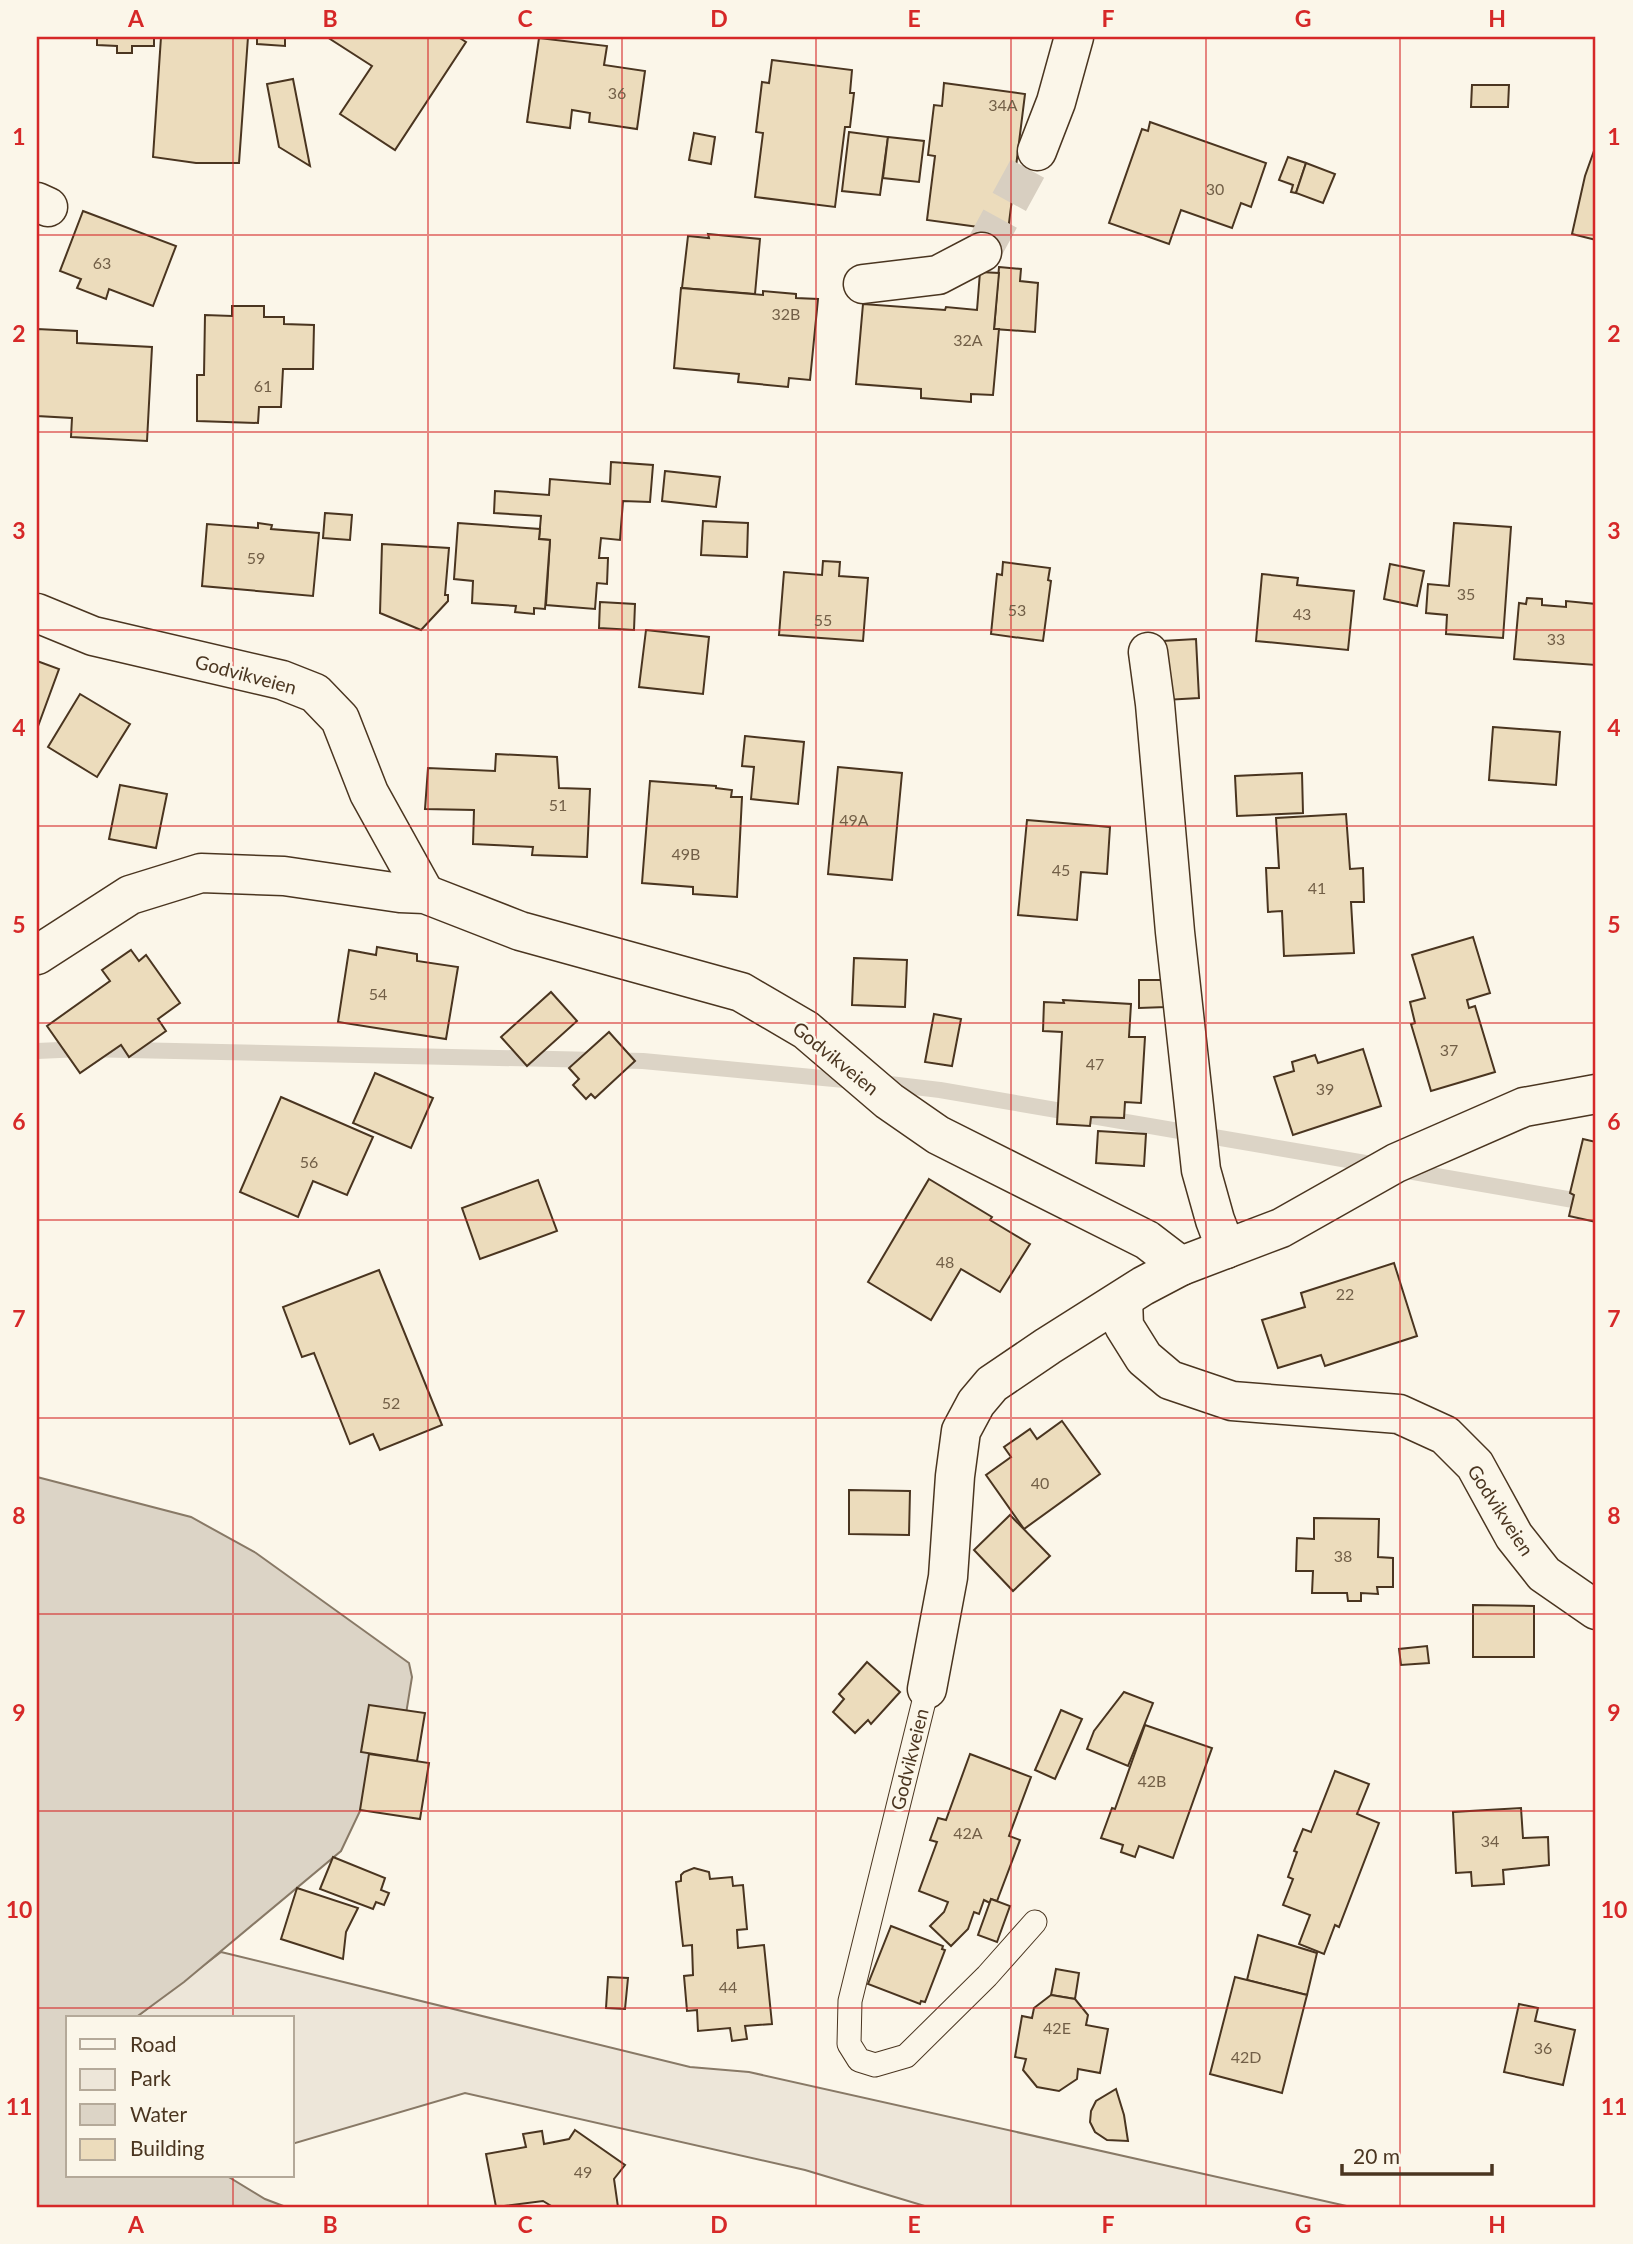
<svg xmlns="http://www.w3.org/2000/svg" width="1633" height="2244" viewBox="0 0 1633 2244" font-family="Lato,sans-serif">
  <rect width="100%" height="100%" fill="#fbf6e9"/>
  <polygon fill="#ede6d9" stroke="#887966" stroke-width="2" points="221,1952 690,2067 749,2072 1351,2207 928,2207 805,2170 465,2093 292,2144 292,2018 135,2018"/>
  <polygon fill="#dcd4c6" stroke="#887966" stroke-width="2" points="37,1477 191,1517 256,1553 409,1663 412,1677 406,1714 341,1851 184,1982 135,2018 68,2018 68,2176 227,2176 265,2199 286,2207 37,2207"/>
  <g fill="none" stroke-linecap="round" stroke-linejoin="round">
    <g stroke="#dcd4c6" stroke-width="16">
      <polyline points="37,1051 82,1049 643,1061 855,1081"/>
      <polyline points="881,1083 940,1090 1377,1165"/>
      <polyline points="1402,1170 1596,1204"/>
    </g>
  </g>
  <g fill="#ecdcbc" stroke="#4a3520" stroke-width="2">
    <polygon points="97,37 154,37 154,46 132,46 132,53 117,53 117,46 97,45"/>
    <polygon points="161,37 248,37 239,163 196,163 153,157"/>
    <polygon points="257,37 285,37 285,46 257,44"/>
    <polygon points="327,37 458,37 466,42 395,150 340,114 372,66"/>
    <polygon points="539,38 607,46 604,65 645,71 637,129 589,122 590,113 572,110 570,128 527,122"/>
    <polygon points="772,60 852,70 850,93 854,93 850,127 845,127 835,207 755,197 763,133 756,132 762,82 769,83"/>
    <polygon points="293,79 310,166 279,147 267,84"/>
    <polygon points="944,83 1025,94 1008,231 927,220 935,156 928,155 934,105 942,106"/>
    <polygon points="1472,85 1509,85 1508,107 1471,107"/>
    <polygon points="1150,122 1266,163 1251,207 1241,203 1232,228 1181,210 1169,244 1109,223 1142,129 1148,131"/>
    <polygon points="849,132 888,137 880,195 842,191"/>
    <polygon points="694,133 715,137 711,164 689,160"/>
    <polygon points="888,137 924,141 919,182 883,178"/>
    <polygon points="1595,148 1596,149 1596,240 1572,234 1585,176"/>
    <polygon points="1288,157 1306,163 1296,193 1291,192 1293,185 1279,180"/>
    <polygon points="1306,163 1335,174 1323,203 1296,193"/>
    <polygon points="83,211 176,246 153,306 109,289 106,299 77,288 81,279 60,271"/>
    <polygon points="708,234 760,239 755,294 682,288 688,236 709,238"/>
    <polygon points="999,267 1021,269 1020,281 1038,283 1035,332 994,329"/>
    <polygon points="980,272 999,273 994,329 999,329 993,395 971,394 971,402 921,398 921,389 856,384 863,304 945,310 946,307 977,310"/>
    <polygon points="681,288 763,295 763,291 796,294 796,298 818,299 810,380 789,378 788,387 738,382 739,374 674,368"/>
    <polygon points="232,306 264,306 264,317 284,317 284,324 314,325 313,369 283,369 281,407 259,407 258,423 197,421 197,375 204,375 205,315 232,316"/>
    <polygon points="37,329 77,331 77,343 152,347 147,441 71,437 72,418 37,416"/>
    <polygon points="611,462 653,465 650,502 623,501 620,540 601,538 599,558 608,558 607,584 597,583 595,609 546,605 550,540 539,539 541,516 494,513 495,491 549,495 550,479 610,484"/>
    <polygon points="665,471 720,477 716,507 662,501"/>
    <polygon points="325,513 352,515 350,540 323,538"/>
    <polygon points="703,521 748,523 747,557 701,555"/>
    <polygon points="258,523 272,525 271,529 319,533 313,596 202,586 207,524 258,528"/>
    <polygon points="458,523 540,529 539,539 550,540 545,609 534,608 534,614 515,612 516,606 472,603 473,581 454,579"/>
    <polygon points="1454,523 1511,527 1503,638 1446,634 1447,615 1426,613 1428,584 1449,586"/>
    <polygon points="382,544 449,548 445,595 448,595 448,601 421,630 380,613"/>
    <polygon points="823,561 840,562 839,576 868,578 863,641 779,635 784,572 822,575"/>
    <polygon points="1003,562 1050,568 1048,580 1051,581 1043,641 991,634 997,574 1002,575"/>
    <polygon points="1390,564 1424,571 1417,606 1384,599"/>
    <polygon points="1262,574 1298,578 1297,585 1354,591 1348,650 1256,641"/>
    <polygon points="1527,598 1542,599 1542,605 1566,607 1566,601 1596,604 1596,665 1514,659 1519,603 1526,604"/>
    <polygon points="600,602 635,604 634,630 599,628"/>
    <polygon points="646,630 709,637 703,694 639,687"/>
    <polygon points="1196,639 1199,698 1165,700 1162,641"/>
    <polygon points="37,661 59,669 37,729"/>
    <polygon points="80,694 130,724 97,777 48,747"/>
    <polygon points="1493,727 1560,732 1556,785 1489,780"/>
    <polygon points="745,736 804,742 798,804 751,799 754,767 742,766"/>
    <polygon points="496,754 557,757 559,788 590,789 587,857 532,855 533,847 473,844 474,810 425,809 428,768 495,771"/>
    <polygon points="838,767 902,773 892,880 828,874"/>
    <polygon points="1302,773 1303,813 1237,816 1235,776"/>
    <polygon points="650,781 716,786 716,788 732,790 731,797 742,797 737,897 693,894 693,887 642,883"/>
    <polygon points="120,785 167,794 156,848 109,839"/>
    <polygon points="1346,814 1350,869 1363,868 1364,902 1351,902 1354,953 1284,956 1282,911 1268,912 1266,868 1279,868 1276,818"/>
    <polygon points="1027,820 1110,827 1107,874 1081,872 1077,920 1018,915"/>
    <polygon points="1473,937 1490,993 1467,1000 1469,1008 1475,1006 1495,1072 1431,1091 1411,1024 1415,1023 1410,1002 1425,998 1412,955"/>
    <polygon points="377,947 417,954 417,961 458,967 446,1039 338,1022 349,950 376,955"/>
    <polygon points="131,950 139,961 146,955 180,1003 158,1019 166,1031 129,1057 121,1045 80,1073 47,1026 110,981 102,970"/>
    <polygon points="854,958 907,960 905,1007 852,1005"/>
    <polygon points="1139,980 1165,980 1166,1007 1139,1008"/>
    <polygon points="551,992 577,1021 527,1066 501,1037"/>
    <polygon points="1063,1000 1131,1004 1129,1037 1145,1037 1141,1103 1125,1102 1124,1118 1091,1117 1090,1126 1057,1124 1062,1032 1043,1031 1044,1002 1064,1003"/>
    <polygon points="934,1014 961,1019 952,1066 925,1062"/>
    <polygon points="609,1032 635,1061 595,1098 591,1094 586,1099 573,1085 579,1079 569,1068"/>
    <polygon points="1363,1049 1381,1106 1293,1135 1274,1077 1294,1071 1292,1062 1315,1055 1318,1063"/>
    <polygon points="375,1073 433,1098 411,1148 353,1123"/>
    <polygon points="281,1097 373,1137 347,1195 313,1181 298,1217 240,1192"/>
    <polygon points="1098,1131 1146,1134 1144,1166 1096,1163"/>
    <polygon points="1583,1139 1596,1142 1596,1222 1569,1216 1574,1195 1570,1193"/>
    <polygon points="929,1179 992,1217 990,1220 1030,1244 1000,1292 961,1269 931,1320 868,1282"/>
    <polygon points="538,1180 557,1231 480,1259 462,1208"/>
    <polygon points="1394,1263 1417,1336 1325,1366 1321,1355 1278,1368 1262,1320 1305,1307 1301,1293"/>
    <polygon points="379,1270 442,1425 380,1450 373,1434 350,1444 314,1353 302,1357 283,1307"/>
    <polygon points="1062,1421 1100,1474 1024,1529 986,1475 1011,1457 1004,1447 1030,1429 1037,1439"/>
    <polygon points="849,1490 910,1491 909,1535 849,1534"/>
    <polygon points="1010,1515 1050,1556 1013,1591 974,1550"/>
    <polygon points="1314,1518 1379,1519 1378,1557 1393,1558 1393,1587 1377,1587 1378,1594 1361,1593 1361,1601 1348,1601 1347,1593 1312,1593 1313,1571 1296,1571 1297,1538 1314,1539"/>
    <polygon points="1473,1605 1534,1606 1534,1657 1473,1657"/>
    <polygon points="1427,1646 1429,1663 1401,1665 1399,1649"/>
    <polygon points="867,1662 900,1692 871,1724 868,1720 855,1733 833,1712 844,1699 839,1694"/>
    <polygon points="1124,1692 1153,1703 1128,1766 1087,1749 1094,1731"/>
    <polygon points="369,1705 425,1713 417,1761 361,1752"/>
    <polygon points="1061,1710 1082,1719 1055,1779 1035,1770"/>
    <polygon points="1145,1725 1212,1748 1173,1858 1139,1846 1135,1857 1121,1852 1123,1845 1101,1838 1112,1808 1115,1809"/>
    <polygon points="369,1754 429,1763 420,1819 360,1810"/>
    <polygon points="970,1754 1031,1777 1009,1836 1020,1840 997,1901 991,1899 990,1903 984,1900 979,1914 974,1912 968,1929 951,1946 930,1926 944,1912 948,1902 919,1891 937,1842 930,1840 938,1818 946,1820"/>
    <polygon points="1335,1771 1369,1784 1357,1814 1379,1823 1339,1927 1335,1925 1324,1954 1299,1944 1310,1915 1283,1905 1293,1879 1288,1877 1297,1852 1294,1851 1303,1829 1311,1832"/>
    <polygon points="1521,1808 1523,1838 1548,1837 1549,1865 1503,1870 1504,1884 1472,1886 1471,1872 1456,1873 1453,1812"/>
    <polygon points="333,1857 385,1878 381,1890 389,1893 384,1905 376,1902 373,1909 320,1889"/>
    <polygon points="694,1868 709,1872 710,1879 732,1877 733,1886 743,1885 747,1929 737,1930 738,1948 764,1945 772,2024 745,2026 747,2039 732,2041 730,2028 698,2031 697,2010 687,2011 684,1976 693,1975 692,1945 683,1946 676,1882 681,1881 681,1875 684,1872"/>
    <polygon points="297,1888 358,1908 346,1932 343,1959 281,1939"/>
    <polygon points="991,1899 1010,1906 997,1942 978,1935"/>
    <polygon points="891,1926 943,1946 942,1949 945,1950 925,2002 921,2001 920,2004 868,1984"/>
    <polygon points="1258,1935 1317,1953 1307,1995 1247,1980"/>
    <polygon points="1056,1969 1079,1973 1075,1999 1051,1995"/>
    <polygon points="608,1977 628,1978 625,2009 606,2008"/>
    <polygon points="1235,1977 1307,1995 1282,2093 1210,2074"/>
    <polygon points="1051,1995 1075,1999 1088,2015 1086,2025 1108,2029 1100,2073 1078,2069 1077,2079 1059,2091 1037,2087 1023,2070 1026,2059 1015,2057 1022,2016 1032,2018 1034,2008"/>
    <polygon points="1519,2004 1538,2008 1535,2021 1575,2030 1563,2085 1504,2072"/>
    <polygon points="1116,2089 1124,2115 1128,2141 1107,2140 1095,2132 1090,2122 1091,2111 1096,2101"/>
    <polygon points="575,2130 625,2165 614,2179 618,2207 553,2207 543,2201 496,2207 486,2154 526,2147 523,2134 542,2131 544,2144 569,2139"/>
  </g>
  <g fill="none" stroke-linecap="round" stroke-linejoin="round">
    <polyline stroke="#d8cfc1" stroke-width="38" stroke-dasharray="38 19" stroke-linecap="butt" points="982,252 1037,151"/>
    <defs>
      <polyline id="service" points="927,1689 850,2001 849,2044 859,2060 875,2065 906,2056 987,1976 1035,1922"/>
      <g id="minor">
        <polyline points="1037,151 1056,102 1074,37"/>
        <polyline points="37,202 48,207"/>
        <polyline points="863,284 938,275 982,252"/>
        <polyline points="37,613 93,636 282,680 315,693 340,719 369,793 425,894"/>
        <polyline points="1148,652 1155,704 1175,932 1201,1170 1215,1220 1226,1249"/>
        <polyline points="37,955 130,895 201,873 284,876 400,893 425,894 520,931 741,992 806,1030 889,1101 938,1135 1147,1240 1181,1266 1281,1228 1396,1163 1524,1107 1596,1094"/>
        <polyline points="1123,1300 1124,1326 1144,1358 1170,1380 1232,1401 1399,1414 1445,1435 1475,1465 1514,1536 1544,1574 1596,1610"/>
        <polyline points="927,1689 948,1577 955,1476 961,1431 976,1403 992,1384 1048,1346 1143,1286 1181,1266"/>
      </g>
    </defs>
    <use href="#service" stroke="#4a3520" stroke-width="25"/>
    <use href="#minor" stroke="#4a3520" stroke-width="41"/>
    <use href="#service" stroke="#fbf6e9" stroke-width="23"/>
    <use href="#minor" stroke="#fbf6e9" stroke-width="38"/>
  </g>
  <path fill="none" stroke="#d62828" stroke-width="2" stroke-opacity="0.55" d="M233 37V2018M428 37V2207M622 37V2207M816 37V2207M1011 37V2207M1206 37V2207M1400 37V2207M37 235H1596M37 432H1596M37 630H1596M37 826H1596M37 1023H1596M37 1220H1596M37 1418H1596M37 1614H1596M37 1811H1596M37 2008H1596M233 2176V2207"/>
  <g text-anchor="middle" dominant-baseline="central" stroke-width="5" stroke-linejoin="round" paint-order="stroke">
    <g font-size="16" fill="#725f47">
      <text x="617" y="92">36</text>
      <text x="1003" y="104">34A</text>
      <text x="1215" y="188">30</text>
      <text x="102" y="262">63</text>
      <text x="786" y="313">32B</text>
      <text x="968" y="339">32A</text>
      <text x="263" y="385">61</text>
      <text x="256" y="557">59</text>
      <text x="1466" y="593">35</text>
      <text x="1017" y="609">53</text>
      <text x="1302" y="613">43</text>
      <text x="823" y="619">55</text>
      <text x="1556" y="638">33</text>
      <text x="558" y="804">51</text>
      <text x="854" y="819">49A</text>
      <text x="686" y="853">49B</text>
      <text x="1061" y="869">45</text>
      <text x="1317" y="887">41</text>
      <text x="378" y="993">54</text>
      <text x="1449" y="1049">37</text>
      <text x="1095" y="1063">47</text>
      <text x="1325" y="1088">39</text>
      <text x="309" y="1161">56</text>
      <text x="945" y="1261">48</text>
      <text x="1345" y="1293">22</text>
      <text x="391" y="1402">52</text>
      <text x="1040" y="1482">40</text>
      <text x="1343" y="1555">38</text>
      <text x="1152" y="1780">42B</text>
      <text x="968" y="1832">42A</text>
      <text x="1490" y="1840">34</text>
      <text x="728" y="1986">44</text>
      <text x="1057" y="2027">42E</text>
      <text x="1543" y="2047">36</text>
      <text x="1246" y="2056">42D</text>
      <text x="583" y="2171">49</text>
    </g>
    <g font-size="19" fill="#4a3520" stroke="#fbf6e9">
      <text transform="translate(246 674) rotate(15)">Godvikveien</text>
      <text transform="translate(836 1058) rotate(39)">Godvikveien</text>
      <text transform="translate(1501 1510) rotate(57)">Godvikveien</text>
      <text transform="translate(909 1759) rotate(-76)">Godvikveien</text>
    </g>
  </g>
  <rect width="1633" height="2244" fill="none" stroke="#fbf6e9" stroke-width="77"/>
  <rect x="66" y="2016" width="228" height="161" fill="#fbf6e9" stroke="#b4a999" stroke-width="2"/>
  <rect x="80" y="2039" width="35" height="10" fill="#fbf6e9" stroke="#b4a999" stroke-width="2"/>
  <text x="130" y="2052" font-size="21" fill="#4a3520">Road</text>
  <rect x="80" y="2069" width="35" height="21" fill="#ede6d9" stroke="#b4a999" stroke-width="2"/>
  <text x="130" y="2086" font-size="21" fill="#4a3520">Park</text>
  <rect x="80" y="2104" width="35" height="21" fill="#dcd4c6" stroke="#b4a999" stroke-width="2"/>
  <text x="130" y="2122" font-size="21" fill="#4a3520">Water</text>
  <rect x="80" y="2139" width="35" height="21" fill="#ecdcbc" stroke="#b4a999" stroke-width="2"/>
  <text x="130" y="2156" font-size="21" fill="#4a3520">Building</text>
  <path d="M1342 2164v10h150v-10" fill="none" stroke="#4a3520" stroke-width="3.5"/>
  <text x="1353" y="2164" font-size="21" fill="#4a3520" stroke="#fbf6e9" stroke-width="5" paint-order="stroke">20 m</text>
  <rect x="38" y="38" width="1556" height="2168" fill="none" stroke="#d62828" stroke-width="2.5"/>
  <g font-size="23" text-anchor="middle" font-weight="bold" fill="#d62828">
    <text x="136" y="27">A</text>
    <text x="330" y="27">B</text>
    <text x="525" y="27">C</text>
    <text x="719" y="27">D</text>
    <text x="914" y="27">E</text>
    <text x="1108" y="27">F</text>
    <text x="1303" y="27">G</text>
    <text x="1497" y="27">H</text>
    <text x="19" y="145">1</text>
    <text x="1614" y="145">1</text>
    <text x="19" y="342">2</text>
    <text x="1614" y="342">2</text>
    <text x="19" y="539">3</text>
    <text x="1614" y="539">3</text>
    <text x="19" y="736">4</text>
    <text x="1614" y="736">4</text>
    <text x="19" y="933">5</text>
    <text x="1614" y="933">5</text>
    <text x="19" y="1130">6</text>
    <text x="1614" y="1130">6</text>
    <text x="19" y="1327">7</text>
    <text x="1614" y="1327">7</text>
    <text x="19" y="1524">8</text>
    <text x="1614" y="1524">8</text>
    <text x="19" y="1721">9</text>
    <text x="1614" y="1721">9</text>
    <text x="19" y="1918">10</text>
    <text x="1614" y="1918">10</text>
    <text x="19" y="2115">11</text>
    <text x="1614" y="2115">11</text>
    <text x="136" y="2233">A</text>
    <text x="330" y="2233">B</text>
    <text x="525" y="2233">C</text>
    <text x="719" y="2233">D</text>
    <text x="914" y="2233">E</text>
    <text x="1108" y="2233">F</text>
    <text x="1303" y="2233">G</text>
    <text x="1497" y="2233">H</text>
  </g>
</svg>
